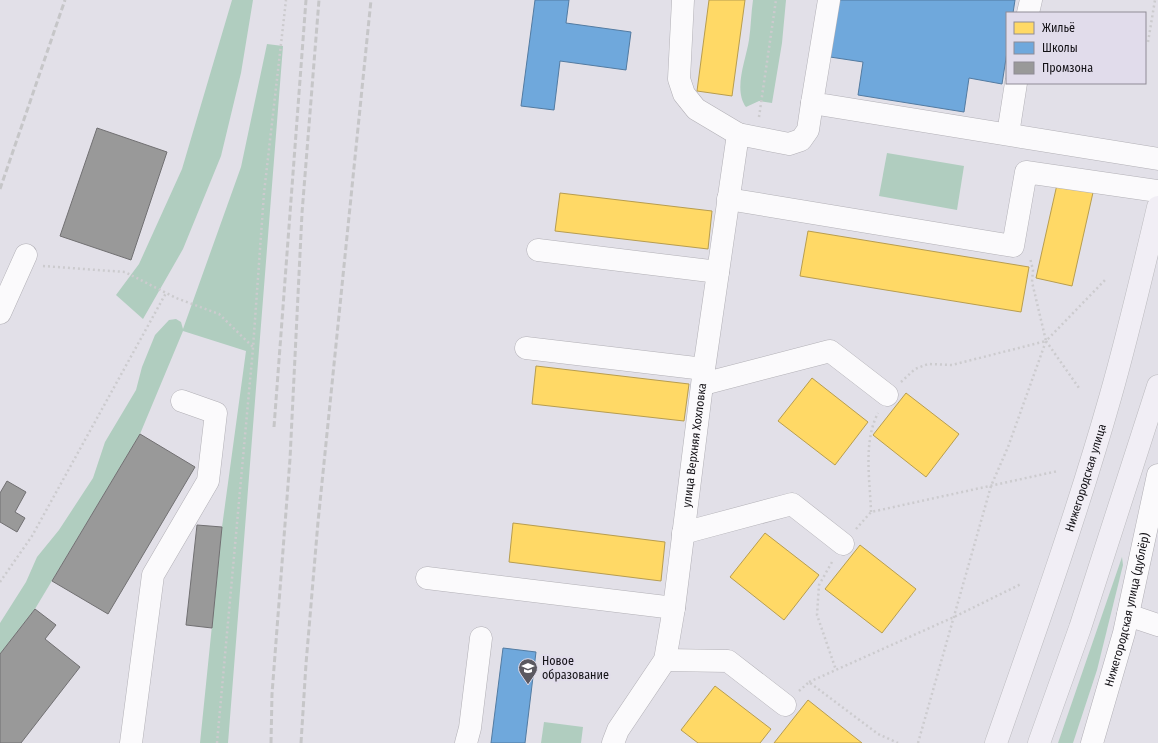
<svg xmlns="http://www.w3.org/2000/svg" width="1158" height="743" viewBox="0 0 1158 743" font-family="'Fira Sans Condensed',sans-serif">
  <rect width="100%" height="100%" fill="#e2e0e8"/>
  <g fill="#b0cdbf">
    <polygon points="232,0 253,0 241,73 221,156 183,249 143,319 116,295 139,264 182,169"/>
    <path d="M753 0H786L782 43 772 103 759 101 746 107C733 89 746 60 749 40 751 27 751 13 753 0Z"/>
    <polygon points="267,44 283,46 228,743 200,743 222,527 246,351 183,331 140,434 35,609 0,654 0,623 26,582 37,557 59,530 93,478 105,442 136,390 142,367 155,335 169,320 176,319 181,322 183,329 241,167"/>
    <polygon points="887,153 964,166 957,210 879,196"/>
    <polygon points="1122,557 1123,565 1097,670 1073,743 1058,743"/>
    <polygon points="544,722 583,727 581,743 541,743"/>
  </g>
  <g fill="#ffd966" stroke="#b89d4e">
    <polygon points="709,0 745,0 732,96 697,91"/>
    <polygon points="1058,180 1094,188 1072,286 1036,278"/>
    <polygon points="560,193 712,211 708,249 555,231"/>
    <polygon points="808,231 1029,267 1021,312 800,276"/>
    <polygon points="536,366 689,384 684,421 532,404"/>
    <polygon points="812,378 868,422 835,465 778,421"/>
    <polygon points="906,393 959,434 926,477 873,435"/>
    <polygon points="513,523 665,542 661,581 509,562"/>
    <polygon points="765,533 819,575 784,620 730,577"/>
    <polygon points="860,545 916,589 882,633 825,589"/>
    <polygon points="715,686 771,729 760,743 698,743 681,730"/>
    <polygon points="808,700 862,743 774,743"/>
  </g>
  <g fill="#6fa8dc" stroke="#537ba1">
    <polygon points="535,0 569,0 566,23 631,32 626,70 560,61 554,110 521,106"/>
    <polygon points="839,0 1015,0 1013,13 1007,13 1007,52 1002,84 969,78 964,112 858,95 863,62 830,57"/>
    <polygon points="503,648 536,652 525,743 491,743"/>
  </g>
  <g fill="#999" stroke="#717072">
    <polygon points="97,128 167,152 131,260 60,236"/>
    <polygon points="140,434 195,467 108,614 52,581"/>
    <polygon points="7,481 26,492 15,512 25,518 17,532 0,522 0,493"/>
    <polygon points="197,525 222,527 212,628 186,625"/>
    <polygon points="35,609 56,625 45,639 80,667 21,743 0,743 0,654"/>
  </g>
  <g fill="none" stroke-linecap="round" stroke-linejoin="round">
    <defs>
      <g id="minor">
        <polyline points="683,0 679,79 684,94 696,109 738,134 789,144 801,140 808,130 812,103"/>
        <polyline points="829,0 812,103 1158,159"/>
        <polyline points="1028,13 1031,0"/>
        <polyline points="1008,134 1016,83"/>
        <polyline points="728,199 1013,246 1026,172 1158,191"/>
        <polyline points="538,250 718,272"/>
        <polyline points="0,313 26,255"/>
        <polyline points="526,348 704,369"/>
        <polyline points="703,384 830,351 887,395"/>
        <polyline points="683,533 792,504 843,544"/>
        <polyline points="427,578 674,608"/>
        <polyline points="1128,615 1158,625"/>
        <polyline points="665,660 728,661 785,705"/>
        <polyline points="131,743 153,575 208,481 216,413 182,401"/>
        <polyline points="466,743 470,728 481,638"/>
        <path id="s1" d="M613 743 618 730 665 660 674 608 704 369 738 134"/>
        <path id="s2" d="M1092 743 1124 633 1158 475"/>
      </g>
      <g id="major">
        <path id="s3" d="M996 743C1036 629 1077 514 1110 398 1128 335 1143 271 1158 207"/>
        <polyline points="1039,743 1080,628 1158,386"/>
      </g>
    </defs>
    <use href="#minor" stroke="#b2b0b6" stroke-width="23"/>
    <use href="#major" stroke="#bcbbbf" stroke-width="23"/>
    <g stroke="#cccbce" stroke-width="2.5" stroke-dasharray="2 3" stroke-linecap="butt">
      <polyline points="1148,42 1155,0"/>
      <polyline points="759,117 776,0"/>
      <polyline points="43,266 125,272 176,298 219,314 253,347"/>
      <polyline points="1046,341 1079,388"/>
      <polyline points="901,382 915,369 928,364 952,365 1046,341 1032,282 1033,270 1030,258"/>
      <path d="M871 512C870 480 863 442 878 413"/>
      <polyline points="856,529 871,512 1058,471"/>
      <polyline points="832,562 819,585 817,615 836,670"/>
      <polyline points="0,582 32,536 166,293"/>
      <polyline points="809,682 954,617 1021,584"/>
      <polyline points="799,691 809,682 878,734 898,743"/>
      <polyline points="217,743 253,348 264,193 286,0"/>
      <polyline points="918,743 991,486 1008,447 1046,341 1106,279"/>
    </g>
    <use href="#minor" stroke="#fbfafc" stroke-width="22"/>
    <use href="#major" stroke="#f1eef5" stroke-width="22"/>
    <g stroke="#c6c6c8" stroke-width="3" stroke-dasharray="6 3" stroke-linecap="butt">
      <polyline points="0,189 65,0"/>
      <polyline points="274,427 306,0"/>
      <polyline points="271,743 272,694 290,459 302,213 319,0"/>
      <polyline points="301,743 306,664 318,522 371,0"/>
    </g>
  </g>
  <defs>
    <symbol id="school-pin" viewBox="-11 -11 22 30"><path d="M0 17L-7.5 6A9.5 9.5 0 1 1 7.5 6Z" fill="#5b5960" stroke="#e1dceb"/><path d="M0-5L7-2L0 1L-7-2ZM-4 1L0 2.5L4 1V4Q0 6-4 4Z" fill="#fff"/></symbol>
  </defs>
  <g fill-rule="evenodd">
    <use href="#school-pin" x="517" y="657" width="22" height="30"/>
  </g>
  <g text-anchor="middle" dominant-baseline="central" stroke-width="4" stroke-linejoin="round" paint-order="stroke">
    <g font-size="12" fill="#131116" stroke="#e1dceb">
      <text stroke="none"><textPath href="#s1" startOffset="315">улица Верхняя Хохловка</textPath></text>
      <text stroke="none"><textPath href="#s3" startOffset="280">Нижегородская улица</textPath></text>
      <text stroke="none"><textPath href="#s2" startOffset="138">Нижегородская улица (дублёр)</textPath></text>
    </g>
    <g font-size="12" fill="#131116" stroke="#e1dceb" text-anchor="start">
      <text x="542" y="661">Новое<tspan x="542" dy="14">образование</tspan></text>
    </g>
  </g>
  <rect x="1006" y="12" width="140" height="72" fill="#e1dceb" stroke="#8f8b96"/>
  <rect x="1014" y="22" width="20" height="12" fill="#ffd966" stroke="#8f8b96"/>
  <text x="1042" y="32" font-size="12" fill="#131116">Жильё</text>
  <rect x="1014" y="42" width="20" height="12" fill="#6fa8dc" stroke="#8f8b96"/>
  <text x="1042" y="52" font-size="12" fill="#131116">Школы</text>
  <rect x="1014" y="62" width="20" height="12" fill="#999999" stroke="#8f8b96"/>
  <text x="1042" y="72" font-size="12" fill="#131116">Промзона</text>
</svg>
